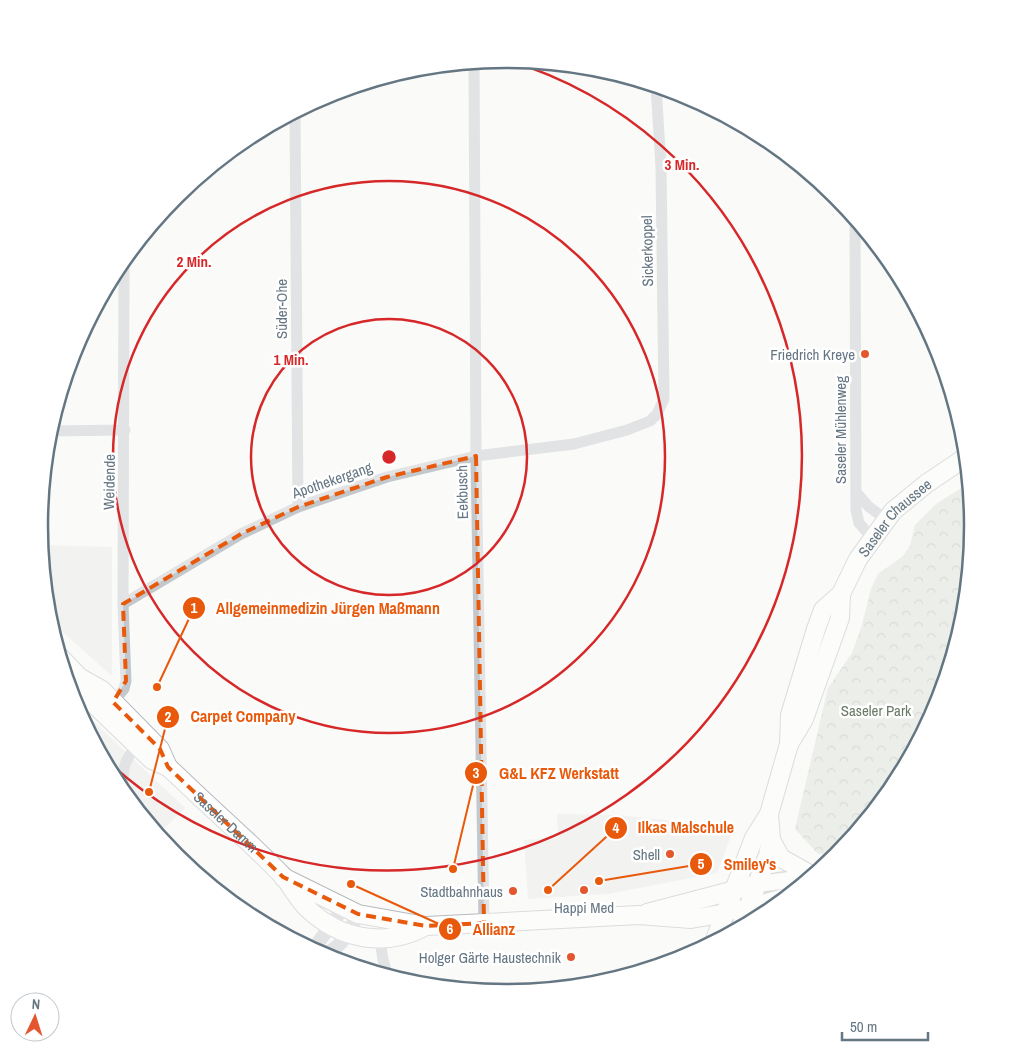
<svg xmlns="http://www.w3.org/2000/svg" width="1012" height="1052" viewBox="0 0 1012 1052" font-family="'Archivo Narrow',sans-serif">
  <defs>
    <pattern id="park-crowns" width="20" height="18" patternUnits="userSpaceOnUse" patternTransform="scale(1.25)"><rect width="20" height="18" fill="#dadfd7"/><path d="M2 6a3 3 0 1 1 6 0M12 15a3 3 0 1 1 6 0" fill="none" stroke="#b4b9b4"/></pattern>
  </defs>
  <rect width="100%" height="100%" fill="#fafaf8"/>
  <g fill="#e8e9e9">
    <polygon points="41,545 112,547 112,676 48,619"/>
    <polygon points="73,702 185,808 158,835 117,785"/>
    <polygon points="557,814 618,815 734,827 717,873 608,894 528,899 524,840 558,838"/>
  </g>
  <polygon fill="url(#park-crowns)" points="969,483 973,526 964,617 938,705 894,786 839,854 818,854 795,829 828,688 852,653 861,628 871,589 878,574 903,556 910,546 915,525 936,504"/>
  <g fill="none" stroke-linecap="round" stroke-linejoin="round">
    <defs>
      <g id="secondary">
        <polyline points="758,884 812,877"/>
        <polyline points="726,913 788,896"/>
      </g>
      <g id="primary">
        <polyline points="60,657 79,677 102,690 160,749 168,767"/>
        <path id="s1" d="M79 677 91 701 103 713 152 760 168 767 182 780C215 812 250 842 282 875 291 885 297 898 307 908 340 940 386 948 426 926"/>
        <path id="s2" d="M789 744 804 719 840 618 841 594 858 559 893 511 926 484 966 457"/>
        <polyline points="771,840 781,858 813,876"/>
        <polyline points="283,877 358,914 426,926 639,915 691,919 726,913"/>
        <polyline points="647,913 758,884"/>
        <polyline points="741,927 768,855 771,840 769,814"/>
        <polyline points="714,942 754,838 769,814 789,744 790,715 816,629 823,610 841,594"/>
      </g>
    </defs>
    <use href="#secondary" stroke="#b3babf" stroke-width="19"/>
    <use href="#primary" stroke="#b5babe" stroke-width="20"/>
    <g stroke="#c3c8cc" stroke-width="11">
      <polyline points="474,62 476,456 484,923"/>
      <polyline points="295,112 298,507"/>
      <polyline points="855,218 856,510 859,523 872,538"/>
      <polyline points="49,431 125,430"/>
      <polyline points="856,492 868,506 885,519"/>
      <polyline points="123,604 241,534 298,507 387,477 476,456 574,444 627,430 650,421 657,414 664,399 661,167 656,86"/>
      <polyline points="113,702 124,689 126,681 123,604 124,258"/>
      <path d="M123 792C123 771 122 762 137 746"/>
      <polyline points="380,939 383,960 388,976"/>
    </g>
    <g stroke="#c3c8cc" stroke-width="14">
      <polyline points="313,950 343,908"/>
      <path d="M322 955C342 948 349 932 358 914"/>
    </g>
    <use href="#secondary" stroke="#fff" stroke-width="16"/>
    <use href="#primary" stroke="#fff" stroke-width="18"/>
  </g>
  <path d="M0 0H1012V1052H0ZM476 456 484 923 426 926 358 914 283 877 168 767 160 749 113 702 126 681 123 604 241 534 298 507 387 477Z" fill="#fafaf8" fill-opacity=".55" fill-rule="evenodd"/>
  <path fill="none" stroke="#e8590c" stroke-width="4" stroke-dasharray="10 6" stroke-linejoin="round" d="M476 456 484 923 426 926 358 914 283 877 168 767 160 749 113 702 126 681 123 604 241 534 298 507 387 477Z"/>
  <g fill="none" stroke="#d62828" stroke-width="2.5">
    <circle cx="389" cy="457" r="138"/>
    <circle cx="389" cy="457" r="276"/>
    <path d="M507 60A414 414 0 1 1 101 755"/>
  </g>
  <g fill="#e4572e" stroke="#fff" stroke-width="2">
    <circle cx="865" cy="354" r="5"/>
    <circle cx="670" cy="854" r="5"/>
    <circle cx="584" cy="890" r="5"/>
    <circle cx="513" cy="891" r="5"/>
    <circle cx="571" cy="957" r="5"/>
  </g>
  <g text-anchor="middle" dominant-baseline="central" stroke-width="5" stroke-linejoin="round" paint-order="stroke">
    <g font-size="15" fill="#657683" stroke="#fff">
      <text transform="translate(647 251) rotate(-91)">Sickerkoppel</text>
      <text transform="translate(281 309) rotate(-90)">Süder-Ohe</text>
      <text transform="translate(840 430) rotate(-90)">Saseler Mühlenweg</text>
      <text transform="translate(332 480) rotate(-19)">Apothekergang</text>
      <text transform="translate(109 482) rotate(-89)">Weidende</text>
      <text transform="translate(462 492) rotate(-91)">Eekbusch</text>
      <text stroke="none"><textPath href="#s2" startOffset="255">Saseler Chaussee</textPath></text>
      <text stroke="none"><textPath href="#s1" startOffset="209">Saseler Damm</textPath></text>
    </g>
    <g font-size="15" fill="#657683" stroke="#fff" text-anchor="end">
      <text x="855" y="354">Friedrich Kreye</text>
      <text x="660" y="854">Shell</text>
      <text x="503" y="891">Stadtbahnhaus</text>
      <text x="584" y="907" text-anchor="middle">Happi Med</text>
      <text x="561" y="957">Holger Gärte Haustechnik</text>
    </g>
    <g font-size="15" fill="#687a64" stroke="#fff">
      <text x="876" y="710">Saseler Park</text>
    </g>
  </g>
  <path d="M0 0H1012V1052H0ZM48 526a458 458 0 1 1 916 0a458 458 0 1 1-916 0Z" fill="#fff" fill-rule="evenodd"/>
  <path fill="none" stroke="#657683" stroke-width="2.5" d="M48 526a458 458 0 1 1 916 0a458 458 0 1 1-916 0Z"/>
  <circle cx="389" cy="457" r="8" fill="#d62828" stroke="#fff" stroke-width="2.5"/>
  <g font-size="15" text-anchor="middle" font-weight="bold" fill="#d62828" stroke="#fff" stroke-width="5" stroke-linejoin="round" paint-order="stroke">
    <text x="682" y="170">3 Min.</text>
    <text x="194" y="267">2 Min.</text>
    <text x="291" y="365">1 Min.</text>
  </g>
  <path fill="none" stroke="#e8590c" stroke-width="2" d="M157 687L194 608M149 792L168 717M453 869L476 773M548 890L616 828M599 881L701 864M351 884L450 929"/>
  <g fill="#e8590c" stroke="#fff" stroke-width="2">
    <circle cx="157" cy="687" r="5"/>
    <circle cx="149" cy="792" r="5"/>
    <circle cx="453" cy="869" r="5"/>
    <circle cx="548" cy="890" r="5"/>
    <circle cx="599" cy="881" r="5"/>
    <circle cx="351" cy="884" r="5"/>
    <circle cx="194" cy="608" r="12"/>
    <circle cx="168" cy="717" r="12"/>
    <circle cx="476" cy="773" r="12"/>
    <circle cx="616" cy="828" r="12"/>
    <circle cx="701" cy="864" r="12"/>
    <circle cx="450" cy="929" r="12"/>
  </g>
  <g font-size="15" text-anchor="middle" font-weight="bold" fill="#fff">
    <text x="194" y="613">1</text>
    <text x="168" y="722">2</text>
    <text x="476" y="778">3</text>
    <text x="616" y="833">4</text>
    <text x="701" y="869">5</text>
    <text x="450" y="934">6</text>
  </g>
  <g font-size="16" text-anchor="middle" font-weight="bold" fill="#e8590c" stroke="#fff" stroke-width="5" stroke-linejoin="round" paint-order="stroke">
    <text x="328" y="614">Allgemeinmedizin Jürgen Maßmann</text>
    <text x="243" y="722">Carpet Company</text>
    <text x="559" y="779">G&amp;L KFZ Werkstatt</text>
    <text x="686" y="833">Ilkas Malschule</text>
    <text x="750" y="870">Smiley's</text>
    <text x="494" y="935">Allianz</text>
  </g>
  <g transform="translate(35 1017) rotate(4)"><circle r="24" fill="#ffffff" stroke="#c1c8cd"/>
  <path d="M0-4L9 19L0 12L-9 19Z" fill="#e4572e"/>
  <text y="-8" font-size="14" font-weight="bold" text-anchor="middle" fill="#657683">N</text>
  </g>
  <path d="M842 1032v8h86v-8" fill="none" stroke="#657683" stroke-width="2.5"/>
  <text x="850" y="1032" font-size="15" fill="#657683" stroke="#ffffff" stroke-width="4" paint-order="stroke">50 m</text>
</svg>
